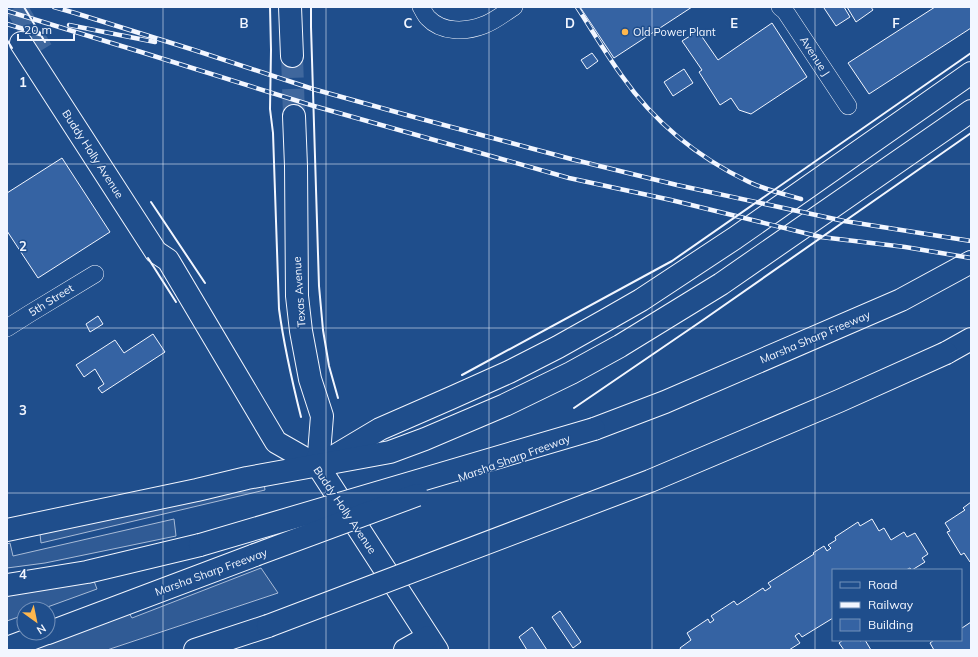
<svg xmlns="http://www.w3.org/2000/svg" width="978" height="657" viewBox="0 0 978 657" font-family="Mulish,sans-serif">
  <rect width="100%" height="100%" fill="#1f4e8c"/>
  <g fill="#305b95" stroke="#a8bbd7">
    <polygon points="264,483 265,490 41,543 40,534"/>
    <polygon points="174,519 176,536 45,563 7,568 7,544 10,543 13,556"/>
    <polygon points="261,568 278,593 107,650 29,650 129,613 132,618"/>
    <polygon points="94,581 97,589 42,609 24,609 24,615 7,621 7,596"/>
  </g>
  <g fill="#3563a3" stroke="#f2f6ff">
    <polygon points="580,7 692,7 614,58"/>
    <polygon points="825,7 844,7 850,17 836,26 824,8"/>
    <polygon points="847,7 871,7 873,10 856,22"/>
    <polygon points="935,7 971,7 971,28 869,94 848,63"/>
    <polygon points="772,23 807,77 751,114 739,110 731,98 720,105 699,72 702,70 682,41 698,31 718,60"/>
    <polygon points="592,53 598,61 587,69 581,60"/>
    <polygon points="684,69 693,83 673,96 664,82"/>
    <polygon points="62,158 110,232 38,278 7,231 7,193"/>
    <polygon points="98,316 103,324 90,332 86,324"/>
    <polygon points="153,334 165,352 102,393 98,388 104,384 95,369 84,377 76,365 115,340 124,353"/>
    <polygon points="971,502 971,562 970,562 964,553 961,555 947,532 950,531 945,523 965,510 963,508"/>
    <polygon points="872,519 879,531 884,528 891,540 904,532 907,537 915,533 928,554 922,558 925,562 912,570 910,568 906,570 833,570 833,618 802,637 799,633 795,636 800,643 789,650 681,650 680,648 691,640 687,633 708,619 710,623 714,620 711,616 734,601 737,605 763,588 765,591 771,587 768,583 814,554 813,553 824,546 827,551 831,548 828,545 836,540 835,537 858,522 860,526"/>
    <polygon points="560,611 581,642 573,648 552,617"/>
    <polygon points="971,622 971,650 934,650 930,643 934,640 961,640 961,627 962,628"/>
    <polygon points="532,627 547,650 527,650 519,637"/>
    <polygon points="843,640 859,640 860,641 862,640 865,640 871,650 844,650 839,643"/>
  </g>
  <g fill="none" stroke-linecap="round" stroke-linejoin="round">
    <g stroke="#3f679d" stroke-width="22" stroke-dasharray="22 11" stroke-linecap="butt">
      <polyline points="16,7 42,50"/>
      <polyline points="292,56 294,116"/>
    </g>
    <defs>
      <g id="street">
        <path d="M421 7C423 10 425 15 428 18 442 33 466 32 484 25 495 21 504 13 514 7"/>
        <polyline points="780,7 785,11 848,106"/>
        <polyline points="7,328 29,314 95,274"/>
      </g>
      <g id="secondary">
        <polyline points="290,7 292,56"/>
        <polyline points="21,43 156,252 168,260 276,442 318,466 437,650"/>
        <polyline points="294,116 296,166 297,296 301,331 310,379 322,416 318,466"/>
        <polyline points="333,457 380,429 451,398 509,372 558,347 606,320 641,300 735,238 971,73"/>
        <polyline points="7,530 197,490 247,478 390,452 425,439 505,405 571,373 620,346 721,284 971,111"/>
        <polyline points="405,650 428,637"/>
      </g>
      <g id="highway">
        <polyline points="946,353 971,339"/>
        <polyline points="594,429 665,402 901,300 971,262"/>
        <polyline points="7,585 87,572 200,545"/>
        <polyline points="48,633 255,555"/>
        <polyline points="7,648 47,633"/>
        <polyline points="195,650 268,626"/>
      </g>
    </defs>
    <use href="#street" stroke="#f2f6ff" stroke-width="18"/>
    <use href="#secondary" stroke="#f2f6ff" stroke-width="24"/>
    <use href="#highway" stroke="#f2f6ff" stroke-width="24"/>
    <use href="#street" stroke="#1f4e8c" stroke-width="17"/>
    <use href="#secondary" stroke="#1f4e8c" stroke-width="22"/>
    <use href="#highway" stroke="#1f4e8c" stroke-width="22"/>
    <defs>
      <g id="rail">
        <polyline points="54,7 75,13 194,50 313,89 414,117 575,160 677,185 844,221 971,241"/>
        <path d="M577 7C592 30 606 54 622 76 654 122 699 158 749 182 766 190 784 194 801 199"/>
        <polyline points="7,11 141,52 314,106 569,178 671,200 821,237 905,247 971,258"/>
        <polyline points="7,24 40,34"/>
        <polyline points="69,25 155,42"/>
      </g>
    </defs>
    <use href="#rail" stroke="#f2f6ff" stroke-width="4.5"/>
    <use href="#rail" stroke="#1f4e8c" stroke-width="3" stroke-dasharray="9" stroke-linecap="butt"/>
    <defs>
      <g id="highway-bridge">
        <polyline points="200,545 594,429"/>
        <polyline points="255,555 417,495"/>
        <polyline points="268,626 650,481 839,401 946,353"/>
      </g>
    </defs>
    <use href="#highway-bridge" stroke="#f2f6ff" stroke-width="24" stroke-linecap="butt"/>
    <use href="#highway-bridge" stroke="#1f4e8c" stroke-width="22"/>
    <g stroke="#f2f6ff" stroke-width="2">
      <polyline points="24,7 45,42"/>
      <path d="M270 7 271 50 270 109 273 133 279 309C284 346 292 381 301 417"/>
      <polyline points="311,7 311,27 319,286 323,330 329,366 338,398"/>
      <polyline points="7,40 12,48"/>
      <polyline points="151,202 205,283"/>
      <polyline points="148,258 176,302"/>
      <polyline points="462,375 672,261 971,53"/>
      <polyline points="574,408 703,320 971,133"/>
    </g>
  </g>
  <path fill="none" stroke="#f2f6ff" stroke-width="1" stroke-opacity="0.55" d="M163 7V650M326 7V650M489 7V650M652 7V650M815 7V650M7 164H971M7 328H971M7 493H971"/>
  <circle fill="#ffb74d" stroke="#1f4e8c" stroke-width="1.5" cx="625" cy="32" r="4"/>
  <g text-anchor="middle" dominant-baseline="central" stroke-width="3" stroke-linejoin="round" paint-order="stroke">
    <g font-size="11" fill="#f2f6ff" stroke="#1f4e8c" text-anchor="start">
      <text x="633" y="32">Old Power Plant</text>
    </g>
    <g font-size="11" fill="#f2f6ff" stroke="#1f4e8c">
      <text transform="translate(815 56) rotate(57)">Avenue J</text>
      <text transform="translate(93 154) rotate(57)">Buddy Holly Avenue</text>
      <text transform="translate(299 292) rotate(-94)">Texas Avenue</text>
      <text transform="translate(51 300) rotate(-32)">5th Street</text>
      <text transform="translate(815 337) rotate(-23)">Marsha Sharp Freeway</text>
      <text transform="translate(514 458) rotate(-20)">Marsha Sharp Freeway</text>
      <text transform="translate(345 510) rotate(56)">Buddy Holly Avenue</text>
      <text transform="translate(211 572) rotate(-20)">Marsha Sharp Freeway</text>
    </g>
  </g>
  <g font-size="13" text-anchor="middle" font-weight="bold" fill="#f2f6ff" stroke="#1f4e8c" stroke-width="3" stroke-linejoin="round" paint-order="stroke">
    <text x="244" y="28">B</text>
    <text x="408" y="28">C</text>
    <text x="570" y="28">D</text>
    <text x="734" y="28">E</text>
    <text x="896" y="28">F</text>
    <text x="23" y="87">1</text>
    <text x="23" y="251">2</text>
    <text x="23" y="415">3</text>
    <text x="23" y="579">4</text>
  </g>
  <rect width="978" height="657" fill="none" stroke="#f2f6ff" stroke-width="16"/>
  <rect x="832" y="569" width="130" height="72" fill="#1f4e8c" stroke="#7391ba"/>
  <rect x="840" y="582" width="20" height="6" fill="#1f4e8c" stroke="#7391ba"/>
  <text x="868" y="589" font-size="12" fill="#f2f6ff">Road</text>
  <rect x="840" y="602" width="20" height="6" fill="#f2f6ff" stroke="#7391ba"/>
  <text x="868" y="609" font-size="12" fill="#f2f6ff">Railway</text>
  <rect x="840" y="619" width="20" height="12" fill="#3563a3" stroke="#7391ba"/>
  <text x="868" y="629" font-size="12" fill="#f2f6ff">Building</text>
  <g transform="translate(36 621) rotate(147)"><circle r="19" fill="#1f4e8c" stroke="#7391ba"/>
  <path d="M0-3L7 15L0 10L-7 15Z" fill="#ffb74d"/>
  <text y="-6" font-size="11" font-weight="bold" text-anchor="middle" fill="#f2f6ff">N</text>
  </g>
  <path d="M18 34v6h56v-6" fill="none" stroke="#f2f6ff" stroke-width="2"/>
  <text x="24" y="34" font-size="12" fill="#f2f6ff" stroke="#1f4e8c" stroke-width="3" paint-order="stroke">20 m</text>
</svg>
